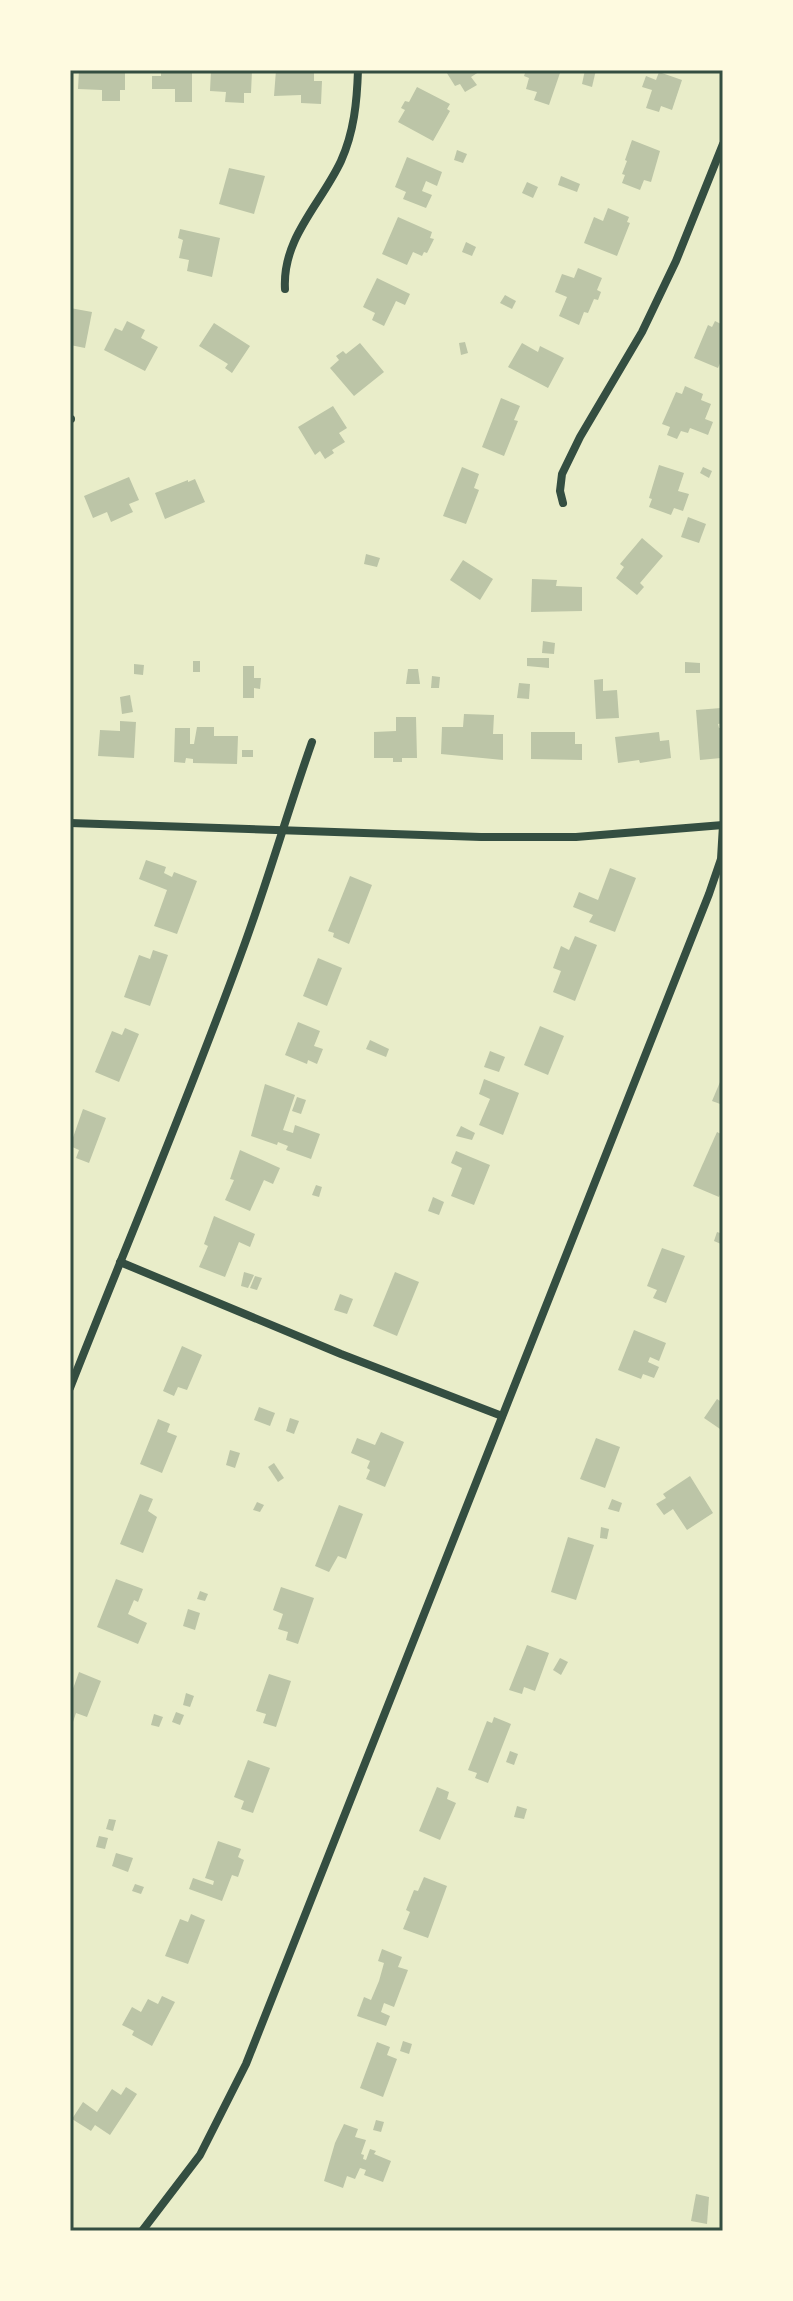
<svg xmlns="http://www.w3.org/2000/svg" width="793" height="2301" viewBox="0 0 793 2301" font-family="'Golos Text',sans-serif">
  <rect width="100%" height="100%" fill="#e9edc9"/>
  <g fill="#bcc5a7">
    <polygon points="79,70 125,70 125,90 120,90 120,101 102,101 102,90 78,89"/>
    <polygon points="161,70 192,70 192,102 175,102 175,89 152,89 152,76 161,76"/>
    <polygon points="211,70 252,70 251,93 244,93 244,103 225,102 226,92 210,91"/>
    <polygon points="276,70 314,70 314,81 322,81 321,104 301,103 301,95 274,96"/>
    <polygon points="445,70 482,70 471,77 477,85 465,92 460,84 455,86"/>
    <polygon points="526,70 561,70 549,105 534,100 537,92 526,89 529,78 524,76"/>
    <polygon points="585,70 596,70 592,87 582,84"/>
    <polygon points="659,72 682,80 672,110 661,106 659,112 646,108 652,90 642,87 646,76 656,80"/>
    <polygon points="417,87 450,104 447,109 450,111 433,141 398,122 405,110 401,108 405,101 409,102"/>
    <polygon points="632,140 660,151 651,182 644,180 640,190 622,183 625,175 622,174 627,161 625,160"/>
    <polygon points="457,150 467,154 463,163 454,160"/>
    <polygon points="407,157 442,172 437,186 426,181 422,191 432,195 426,208 403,199 406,192 395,187"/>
    <polygon points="229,168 265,176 254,214 219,204"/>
    <polygon points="561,176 580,184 577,192 558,185"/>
    <polygon points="527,182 538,187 533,198 522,193"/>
    <polygon points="608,208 629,217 627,222 630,223 617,256 584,243 594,217 603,221"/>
    <polygon points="398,217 432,232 430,238 434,239 427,253 424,252 422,256 413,252 407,265 382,254"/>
    <polygon points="180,229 220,238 212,277 187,271 189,260 179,258 183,240 178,238"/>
    <polygon points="466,242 476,247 472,256 462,252"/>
    <polygon points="578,268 602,278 597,290 601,292 598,300 594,299 588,313 584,312 579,325 559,316 567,297 555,292 562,274 574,278"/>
    <polygon points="377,278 410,294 405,305 396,301 384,326 372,320 375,313 363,307"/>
    <polygon points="505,295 516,301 512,309 500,303"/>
    <polygon points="70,308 92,312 85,348 70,345"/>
    <polygon points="127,321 145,330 141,338 158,347 145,371 104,350 115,328 122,331"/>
    <polygon points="715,321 723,325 723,356 718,368 694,358 708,325 712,327"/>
    <polygon points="214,323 250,346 232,373 225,368 228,364 199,346"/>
    <polygon points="465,342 468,353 461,355 459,343"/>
    <polygon points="360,343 384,372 354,396 330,368 339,360 336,356 343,351 346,354"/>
    <polygon points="522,343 538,352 540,346 564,358 548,388 508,367"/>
    <polygon points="685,386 703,394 701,400 711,404 705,419 713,422 708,435 690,428 688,433 681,431 677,439 667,435 670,427 662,424 676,392 682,394"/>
    <polygon points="501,398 520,406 514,420 518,421 504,456 482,447"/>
    <polygon points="333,406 347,428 339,433 345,442 332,450 334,453 325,459 320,451 315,455 298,427"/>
    <polygon points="659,465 684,473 678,491 689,494 683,511 674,508 671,515 649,507 652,499 649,498"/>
    <polygon points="462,467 479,474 474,488 479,490 466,524 443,516"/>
    <polygon points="703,467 712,471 709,478 700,473"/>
    <polygon points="129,477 139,500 129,504 133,512 111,522 107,512 93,518 84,496"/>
    <polygon points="195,479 205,502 165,519 155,493 188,480 188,482"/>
    <polygon points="688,517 706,524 699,543 681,537"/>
    <polygon points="642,538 663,556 640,583 644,587 637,595 616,578 624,567 620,564"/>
    <polygon points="366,554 380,558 377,567 364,564"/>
    <polygon points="463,560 493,579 480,600 450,580"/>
    <polygon points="532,579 557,580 556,586 582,587 582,611 531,612"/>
    <polygon points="543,641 555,643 554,654 542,653"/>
    <polygon points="527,658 549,658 549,668 527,666"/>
    <rect x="193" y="661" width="7" height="11"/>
    <polygon points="685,662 700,663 700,673 685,673"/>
    <polygon points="134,664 144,665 143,675 134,674"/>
    <polygon points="243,666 254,666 254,678 261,678 260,689 254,688 254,698 243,698"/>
    <polygon points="408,669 418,669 420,684 406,684"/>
    <polygon points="432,676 440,677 439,688 431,688"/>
    <polygon points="603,679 603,691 617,690 619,718 596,719 594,680"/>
    <polygon points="519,683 530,684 529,699 517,698"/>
    <polygon points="130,695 133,712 122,714 120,697"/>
    <polygon points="721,708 723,723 718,724 719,728 723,728 723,754 721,754 721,758 700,760 696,710"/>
    <polygon points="464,714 494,715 493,734 503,734 503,760 441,754 442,727 463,727"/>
    <polygon points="396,717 416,717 417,758 402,758 402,762 393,762 393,758 374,758 374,732 396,731"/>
    <polygon points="120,721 136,722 134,758 98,756 100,730 120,731"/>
    <polygon points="197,727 214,727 214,736 238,736 237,764 193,763 193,759 186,758 185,763 174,762 175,728 190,728 190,744 194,744"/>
    <polygon points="531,732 575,732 575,744 582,744 582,760 531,759"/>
    <polygon points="659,732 660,741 669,740 671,758 640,763 639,760 618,763 615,737"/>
    <rect x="242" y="750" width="11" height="7"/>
    <polygon points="146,860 166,867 164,873 172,877 174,872 197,881 177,934 154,926 167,890 139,879"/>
    <polygon points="610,868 636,878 615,932 589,922 593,915 573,907 579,892 598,900"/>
    <polygon points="350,876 372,885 349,944 333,937 334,933 328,931"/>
    <polygon points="575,936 597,945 575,1001 553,992 561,971 553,968 561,946 569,950"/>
    <polygon points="153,950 168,955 150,1006 124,997 139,955 150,959"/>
    <polygon points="318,958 342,968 327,1006 303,996"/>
    <polygon points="298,1022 320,1031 314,1046 323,1049 317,1064 308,1060 307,1064 285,1055"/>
    <polygon points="540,1026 564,1036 548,1075 524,1065"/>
    <polygon points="125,1028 139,1034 119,1082 95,1072 112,1031 122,1035"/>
    <polygon points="370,1040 389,1049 386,1057 366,1049"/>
    <polygon points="490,1051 505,1057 499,1072 484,1067"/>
    <polygon points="723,1075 723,1105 712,1101"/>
    <polygon points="484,1079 519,1093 503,1135 479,1125 490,1099 479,1094"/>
    <polygon points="265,1084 295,1095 283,1130 293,1133 295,1125 320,1134 311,1159 286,1150 288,1146 278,1142 277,1145 251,1136"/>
    <polygon points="297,1097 306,1100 301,1114 292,1111"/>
    <polygon points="83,1109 106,1118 89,1163 76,1158 79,1150 70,1146"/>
    <polygon points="461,1126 475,1133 472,1140 456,1136"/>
    <polygon points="717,1132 723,1135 723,1187 719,1197 693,1186"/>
    <polygon points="240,1150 280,1168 273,1184 264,1180 250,1211 225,1200 234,1180 230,1179"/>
    <polygon points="456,1151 490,1165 474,1205 451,1196 462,1168 451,1163"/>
    <polygon points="316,1185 322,1187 319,1197 312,1195"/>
    <polygon points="433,1197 444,1202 439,1215 428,1211"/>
    <polygon points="214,1216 255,1234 250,1247 239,1242 225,1277 199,1267 208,1246 204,1244"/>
    <polygon points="717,1232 723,1234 721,1244 714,1241"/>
    <polygon points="662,1248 685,1256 666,1303 653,1298 657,1290 647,1286"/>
    <polygon points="244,1272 254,1275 248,1288 241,1286"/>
    <polygon points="395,1272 419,1282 397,1336 373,1326"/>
    <polygon points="255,1276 262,1278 257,1290 250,1288"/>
    <polygon points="340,1294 353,1299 347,1314 334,1310"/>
    <polygon points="634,1330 666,1343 659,1361 650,1357 648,1362 659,1367 654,1378 643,1374 641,1379 618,1370"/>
    <polygon points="182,1346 202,1355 187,1390 178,1387 174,1396 163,1391"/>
    <polygon points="717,1399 723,1403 723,1431 704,1418"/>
    <polygon points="259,1407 275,1413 270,1426 254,1420"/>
    <polygon points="290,1418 299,1421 294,1434 286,1431"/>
    <polygon points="158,1419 170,1424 167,1432 177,1436 162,1473 140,1464"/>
    <polygon points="381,1432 404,1442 385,1487 366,1479 370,1470 367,1468 370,1461 351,1453 357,1438 375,1445"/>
    <polygon points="596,1438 620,1447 605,1488 580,1479"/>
    <polygon points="230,1450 240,1453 235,1468 226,1465"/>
    <polygon points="274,1463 284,1478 278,1482 268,1467"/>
    <polygon points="690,1476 713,1513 687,1530 673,1509 664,1515 656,1504 666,1498 663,1494"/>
    <polygon points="140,1494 153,1499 148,1511 157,1517 143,1553 120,1544"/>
    <polygon points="612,1499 622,1503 619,1512 608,1509"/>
    <polygon points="257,1502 264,1505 260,1512 253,1510"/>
    <polygon points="339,1505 363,1514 346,1559 338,1556 329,1572 315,1566"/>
    <polygon points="601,1527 609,1529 607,1539 600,1538"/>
    <polygon points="568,1537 594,1545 576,1600 551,1592"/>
    <polygon points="116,1579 143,1589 138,1602 134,1600 128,1614 147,1623 138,1644 97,1627"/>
    <polygon points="281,1587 314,1598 298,1644 286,1640 288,1632 278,1629 283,1614 273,1610"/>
    <polygon points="200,1591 208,1594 205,1601 197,1599"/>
    <polygon points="188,1609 200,1613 195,1630 183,1626"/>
    <polygon points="527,1645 549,1653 535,1691 524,1687 522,1694 509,1690"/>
    <polygon points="560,1658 568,1662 561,1675 553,1670"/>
    <polygon points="79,1672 101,1681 87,1717 76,1713 73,1722 70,1721 70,1697"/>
    <polygon points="269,1674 291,1681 276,1727 263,1723 266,1714 256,1711"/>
    <polygon points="186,1693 194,1696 190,1707 183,1705"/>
    <polygon points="176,1712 184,1715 180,1725 172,1722"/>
    <polygon points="154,1714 163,1717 159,1727 151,1725"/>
    <polygon points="494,1717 511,1724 488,1783 475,1778 477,1773 468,1770 487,1721 492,1723"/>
    <polygon points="510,1751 518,1754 514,1765 506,1762"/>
    <polygon points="248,1760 270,1768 253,1813 241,1809 244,1801 234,1797"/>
    <polygon points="437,1787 449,1792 447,1799 456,1803 440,1840 419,1831"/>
    <polygon points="517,1806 527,1809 524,1819 514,1817"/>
    <polygon points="109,1819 116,1820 113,1831 106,1829"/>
    <polygon points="99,1836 108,1838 105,1849 96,1847"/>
    <polygon points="218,1841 241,1849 238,1857 244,1860 238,1877 232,1875 222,1901 189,1889 193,1878 213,1885 214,1881 205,1878"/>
    <polygon points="116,1853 133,1858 128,1872 112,1866"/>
    <polygon points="424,1877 447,1886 428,1938 403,1929 410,1912 406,1910 414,1890 418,1891"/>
    <polygon points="135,1884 144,1887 141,1894 132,1891"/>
    <polygon points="191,1914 205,1920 188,1964 165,1956 180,1919 188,1922"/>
    <polygon points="382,1949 402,1957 398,1967 408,1970 394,2007 384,2003 381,2012 390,2016 386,2026 357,2016 364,1997 371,2000 379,1981 384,1963 378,1961"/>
    <polygon points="162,1996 175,2002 152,2046 132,2035 134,2031 122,2025 132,2007 141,2012 148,1999 158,2004"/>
    <polygon points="403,2041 412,2044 409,2054 400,2051"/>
    <polygon points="377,2042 390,2047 387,2055 397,2059 383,2097 360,2088"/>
    <polygon points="126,2087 137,2094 110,2135 95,2125 91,2131 72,2119 83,2102 97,2112 112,2089 121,2095"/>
    <polygon points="376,2120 384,2122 381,2132 373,2130"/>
    <polygon points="344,2124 358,2129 355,2137 366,2140 361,2154 364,2155 363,2159 366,2160 370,2149 376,2151 374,2154 391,2161 383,2182 364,2175 366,2170 360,2168 355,2179 347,2176 343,2188 324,2181 335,2143"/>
    <polygon points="696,2194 709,2197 707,2224 691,2221"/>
  </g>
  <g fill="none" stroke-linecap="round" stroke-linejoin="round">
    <g stroke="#344e41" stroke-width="8">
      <path d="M285 289C282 238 321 204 341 161 354 132 357 102 358 70"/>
      <polyline points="70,419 71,419"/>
      <polyline points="563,503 560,491 562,474 580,437 642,332 676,261 723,144"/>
      <polyline points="70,823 481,837 576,837 723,825"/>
      <polyline points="120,1262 341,1354 502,1416"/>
      <path d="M70 1388C127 1243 188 1100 241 954 267 884 287 813 312 742"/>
      <polyline points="142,2231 200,2155 246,2064 709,894 721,859 723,825"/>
    </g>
  </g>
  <rect width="793" height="2301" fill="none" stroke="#fefae0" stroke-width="144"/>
  <rect x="72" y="72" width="649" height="2157" fill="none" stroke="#344e41" stroke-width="3"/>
</svg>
